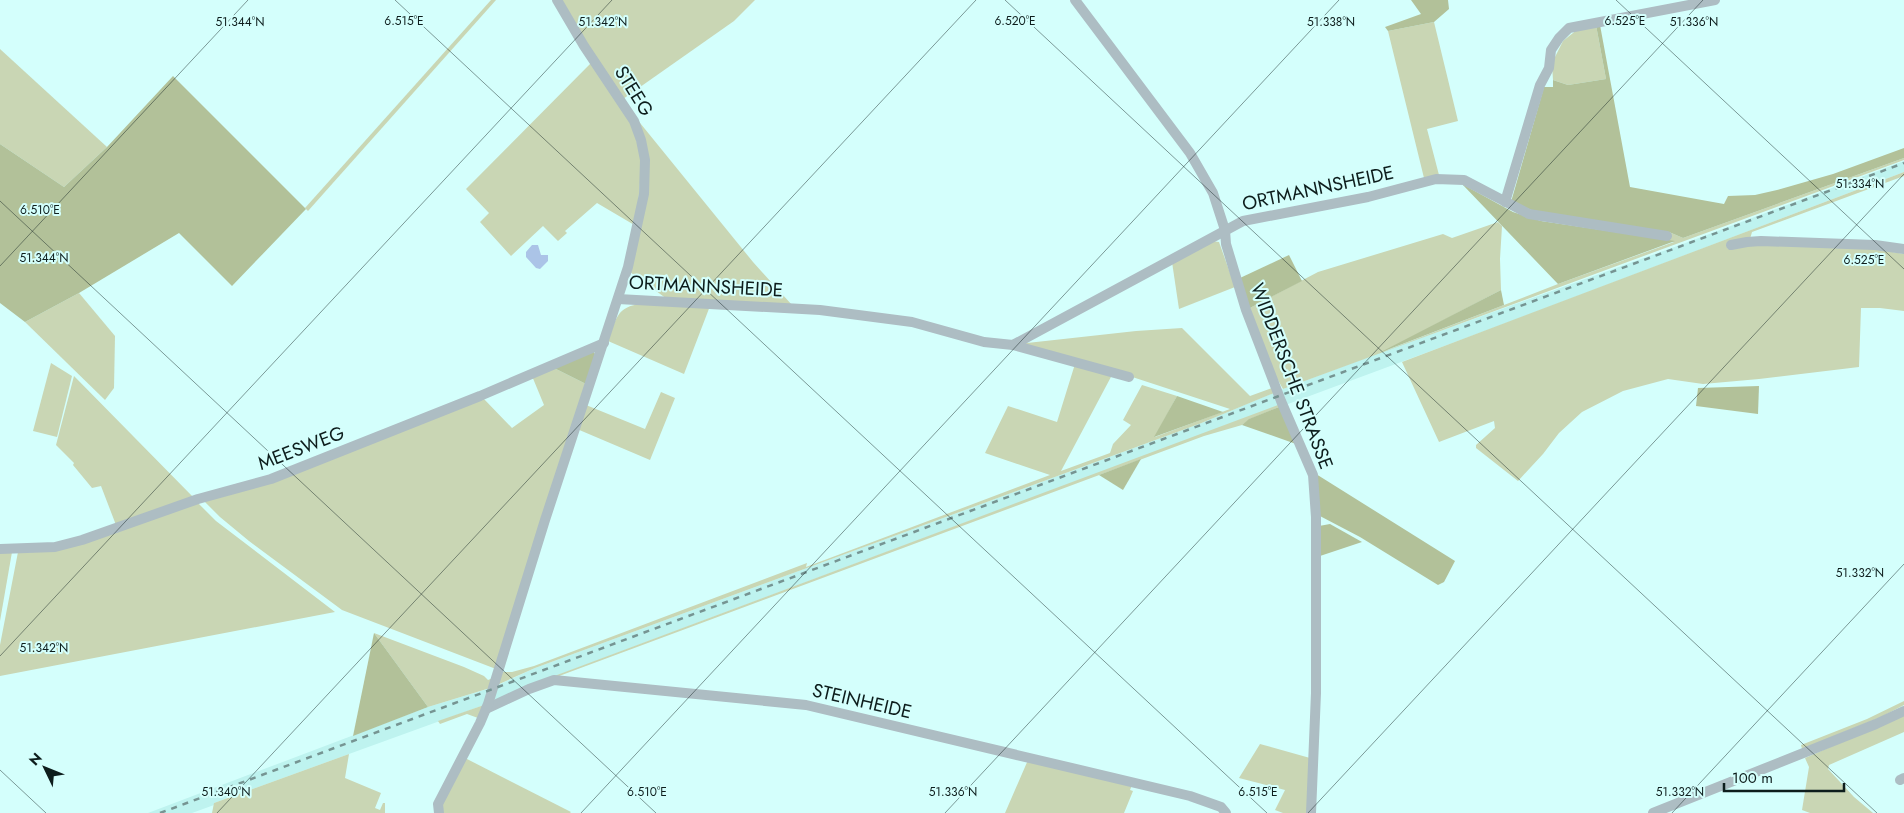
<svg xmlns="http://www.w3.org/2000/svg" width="1904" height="813" viewBox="0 0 1904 813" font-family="Jost,sans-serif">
  <rect width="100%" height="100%" fill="#d4fffc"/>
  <polygon fill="#bef3ef" points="1904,161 1904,172 1517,319 1288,404 1279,407 1278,406 798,585 542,681 484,705 214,803 214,805 192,813 148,813 428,707 494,687 535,668 1199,424 1283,389 1379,353 1680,245"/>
  <g fill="#c9d6b4">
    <polygon points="491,0 496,0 308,211 305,208"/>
    <polygon points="559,0 755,0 734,21 623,99"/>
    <polygon points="1434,22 1458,121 1427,129 1439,175 1424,178 1388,31"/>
    <polygon points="1596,25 1606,79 1568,85 1553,80 1552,63 1563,41 1578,29"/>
    <polygon points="0,49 107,147 64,187 0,144"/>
    <polygon points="592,62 631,120 642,161 636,226 597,203 565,231 567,233 558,241 543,226 511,256 480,222 489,213 466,189"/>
    <polygon points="636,118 753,262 792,305 667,299 630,272 647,187"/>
    <polygon points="1904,158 1904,160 1283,389 1270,366 1248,309 1318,272 1443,234 1452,238 1498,222 1502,226 1500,259 1501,290 1385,351 1558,284 1674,242 1666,240 1669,232 1683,238"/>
    <polygon points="1904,172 1904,176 1752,232 1750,239 1726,244 1728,249 1743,245 1755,245 1875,249 1904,254 1904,311 1880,308 1861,308 1859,367 1759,379 1703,384 1668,379 1623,391 1582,412 1559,433 1543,454 1518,481 1476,448 1476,445 1495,428 1494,421 1439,442 1402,362"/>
    <polygon points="1211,241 1219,242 1235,287 1179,309 1172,262"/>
    <polygon points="79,293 115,336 114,388 105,400 25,322"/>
    <path d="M642 304 710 306 684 374 608 341C616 320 616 306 642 304Z"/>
    <polygon points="1182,328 1250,396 1272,388 1274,393 1199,424 535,668 497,685 503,672 512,672 534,666 807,563 806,567 1050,475 985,453 1008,406 1057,422 1075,364 1112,375 1061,471 1110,453 1113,444 1131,425 1123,420 1142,385 1177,396 1155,437 1230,409 1114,371 1018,344 1136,331"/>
    <polygon points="51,363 72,376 57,437 33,431"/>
    <polygon points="552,367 586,384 496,669 342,610 249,541 220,517 204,501 483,398 512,428 544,405 532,376"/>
    <polygon points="74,376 193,497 116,525 101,486 92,488 73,465 74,463 56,445"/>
    <polygon points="661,392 675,398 650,460 577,429 586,405 645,429"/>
    <polygon points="1278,405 1279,407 1250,419 1242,425 1204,436 543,682 541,681"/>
    <polygon points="198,503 216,521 335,612 0,676 0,645 18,552 28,553"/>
    <polygon points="0,552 12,552 0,621"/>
    <polygon points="374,633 464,667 484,676 488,680 493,678 490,688 428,707"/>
    <polygon points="1904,701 1904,705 1881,717 1802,749 1801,745 1867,719"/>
    <polygon points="484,705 478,718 467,714 440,724 438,721"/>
    <polygon points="1904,715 1904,732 1829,765 1828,769 1854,797 1873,813 1810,813 1802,810 1809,767 1805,758"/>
    <polygon points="1260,744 1310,758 1307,813 1283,813 1275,810 1285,790 1239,778"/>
    <polygon points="349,754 345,778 381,793 375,808 380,810 383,803 385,803 385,813 212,813 214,803"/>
    <polygon points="465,758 571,812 570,813 441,813 441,804"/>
    <polygon points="1028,760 1132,785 1130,790 1133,791 1124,813 1005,813"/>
  </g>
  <g fill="#b2c199">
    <polygon points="1411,0 1448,0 1449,9 1434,22 1388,31 1385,27 1421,14"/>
    <polygon points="1596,25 1600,25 1630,187 1724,204 1728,196 1755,195 1777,190 1833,174 1904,148 1904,158 1683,238 1669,232 1539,213 1511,202 1544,87 1553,87 1553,80 1568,85 1606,79"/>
    <polygon points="173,76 306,209 232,286 179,233 79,293 25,322 0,303 0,144 64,187 107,147"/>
    <polygon points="1462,184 1513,212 1541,221 1675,241 1558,284"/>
    <polygon points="1289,255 1302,281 1248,309 1240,278"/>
    <polygon points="1501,290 1504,305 1379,353"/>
    <polygon points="594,352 596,356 586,384 552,367"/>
    <polygon points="1759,386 1758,414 1696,406 1698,388"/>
    <polygon points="1177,396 1223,412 1154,437"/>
    <polygon points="1279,407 1296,444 1242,425 1249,419"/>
    <polygon points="1141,459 1123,490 1099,475"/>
    <polygon points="1316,474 1455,561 1444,582 1438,585 1360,537 1318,515"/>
    <polygon points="1330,524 1362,542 1320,556 1319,526"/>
    <polygon points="374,633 428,707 353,736"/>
  </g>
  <polygon fill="#abc4e7" points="532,245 538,245 541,255 548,255 548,261 540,269 536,268 526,257 526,252"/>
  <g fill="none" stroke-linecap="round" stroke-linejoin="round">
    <g stroke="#adbdc3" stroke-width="10">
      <polyline points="1075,0 1190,153 1213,193 1225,230 1226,244 1246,310 1281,401 1313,475 1316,517 1316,693 1311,813"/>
      <polyline points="1505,202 1540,85 1549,68 1551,50 1559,38 1569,28 1715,0"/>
      <polyline points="1731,245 1747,242 1761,241 1875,245 1904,249"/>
      <polyline points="618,299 820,310 912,322 984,342 1013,345 1243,221 1368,197 1436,179 1464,180 1529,214 1667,236"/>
      <polyline points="1013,345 1129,377"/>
      <polyline points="0,549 55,547 82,540 198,499 271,479 480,396 604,343"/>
      <polyline points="486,709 529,689 554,680 806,705 1190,796 1221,807 1226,813"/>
      <polyline points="1900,780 1904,778"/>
      <polyline points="439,813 438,804 480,723 488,704 545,520 628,267 644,194 645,160 641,140 634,121 584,46 557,0"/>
      <polyline points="1653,813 1876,724 1904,711"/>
    </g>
    <polyline stroke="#769492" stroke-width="2.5" stroke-dasharray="6 6" stroke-linecap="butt" points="160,813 1904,163"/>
  </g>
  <path fill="none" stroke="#0d1d1c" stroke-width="1" stroke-opacity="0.45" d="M395 0 1267 813M1005 0 1877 813M1616 0 1904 269M0 201 656 813M0 266 248 0M0 656 612 0M0 770 46 813M217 813 976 0M581 813 1339 0M945 813 1703 0M1308 813 1904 174M1672 813 1904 564"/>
  <g text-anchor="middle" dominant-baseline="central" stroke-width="4" stroke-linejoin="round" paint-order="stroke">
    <g font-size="19" fill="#0d1d1c" stroke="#d4fffc">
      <text transform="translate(634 91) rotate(58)">STEEG</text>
      <text transform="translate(1318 188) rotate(-12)">ORTMANNSHEIDE</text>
      <text transform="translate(706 286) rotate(3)">ORTMANNSHEIDE</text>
      <text transform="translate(1292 376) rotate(69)">WIDDERSCHE STRASSE</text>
      <text transform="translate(301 448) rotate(-21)">MEESWEG</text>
      <text transform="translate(862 701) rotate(13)">STEINHEIDE</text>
    </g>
  </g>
  <g font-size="12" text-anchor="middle" fill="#0d1d1c" stroke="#d4fffc" stroke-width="4" stroke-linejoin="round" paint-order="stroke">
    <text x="404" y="25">6.515°E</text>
    <text x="1015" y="25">6.520°E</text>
    <text x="1625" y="25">6.525°E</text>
    <text x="240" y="26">51.344°N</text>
    <text x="603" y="26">51.342°N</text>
    <text x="1331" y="26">51.338°N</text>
    <text x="1694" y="26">51.336°N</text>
    <text x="1860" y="188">51.334°N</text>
    <text x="40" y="214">6.510°E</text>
    <text x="44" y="262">51.344°N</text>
    <text x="1864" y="264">6.525°E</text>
    <text x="1860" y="577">51.332°N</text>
    <text x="44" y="652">51.342°N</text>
    <text x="226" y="796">51.340°N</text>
    <text x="953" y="796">51.336°N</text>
    <text x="1680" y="796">51.332°N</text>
    <text x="647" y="796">6.510°E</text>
    <text x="1258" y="796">6.515°E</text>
  </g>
  <g transform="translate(45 768) rotate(313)" stroke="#d4fffc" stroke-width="4" paint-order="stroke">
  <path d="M0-4L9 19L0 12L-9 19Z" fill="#0d1d1c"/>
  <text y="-8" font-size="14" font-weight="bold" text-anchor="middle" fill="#0d1d1c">N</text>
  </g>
  <path d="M1724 783v8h120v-8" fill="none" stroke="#0d1d1c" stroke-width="2.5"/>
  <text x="1732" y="783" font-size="15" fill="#0d1d1c" stroke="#d4fffc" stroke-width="4" paint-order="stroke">100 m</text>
</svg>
